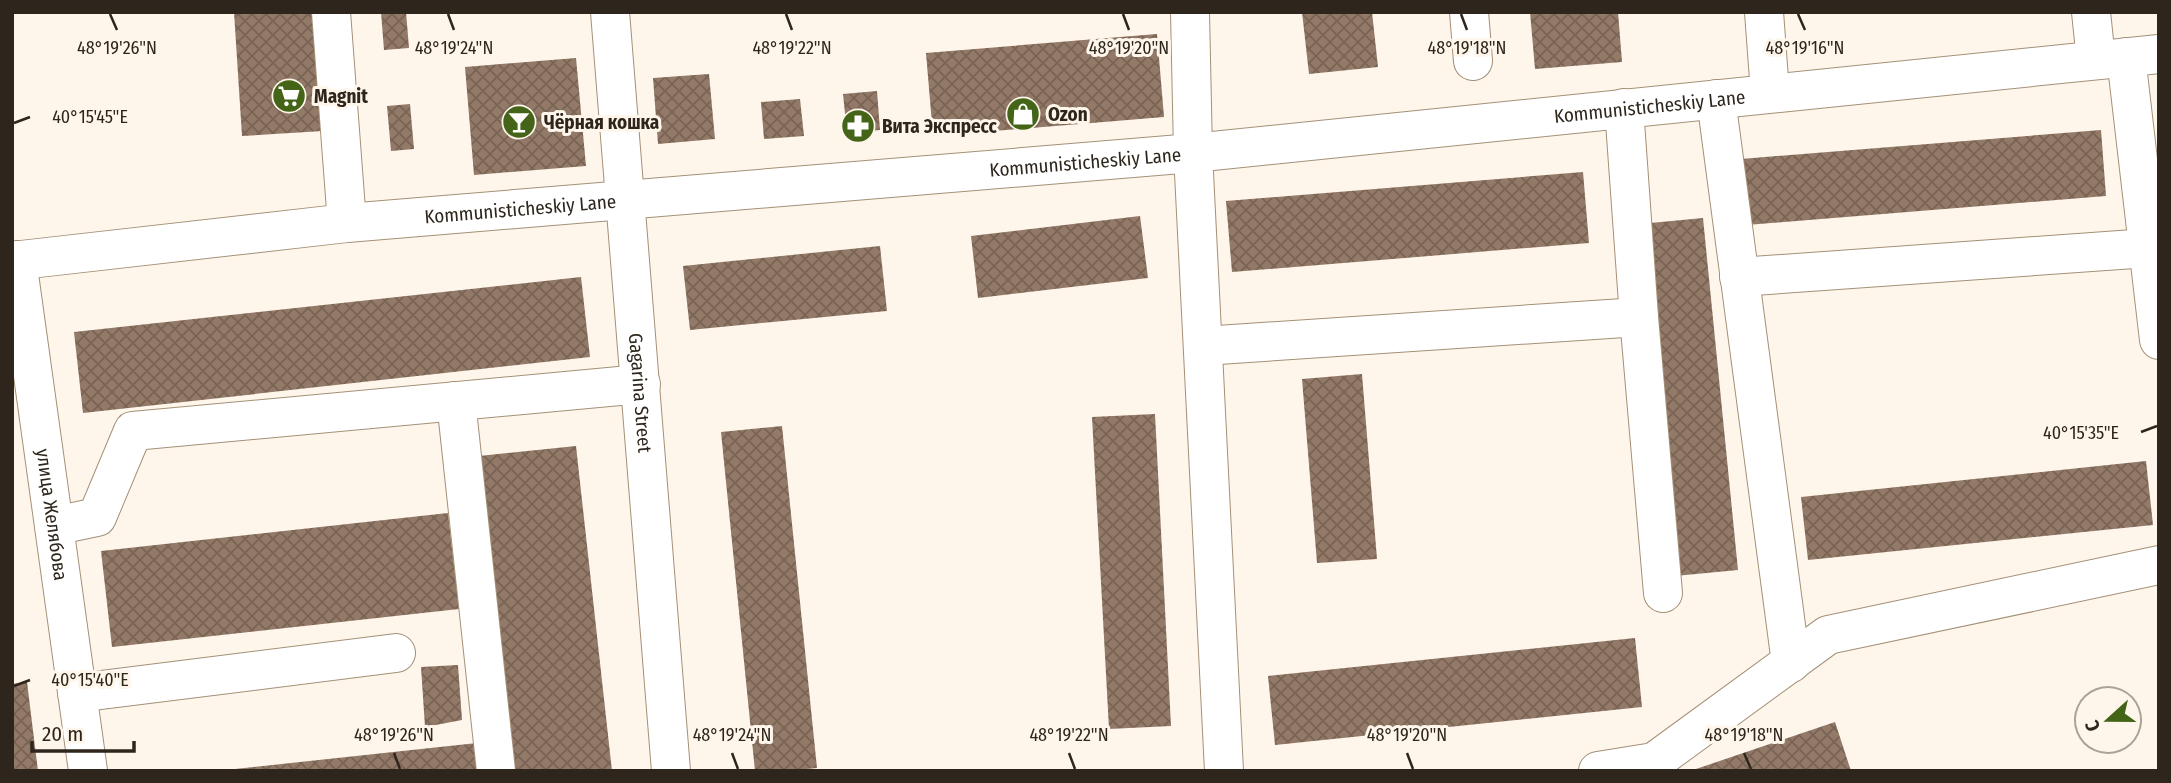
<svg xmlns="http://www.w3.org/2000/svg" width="2171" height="783" viewBox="0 0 2171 783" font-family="'Fira Sans Condensed',sans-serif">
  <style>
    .building { fill: url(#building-cross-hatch) }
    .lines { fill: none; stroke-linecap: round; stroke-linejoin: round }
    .minor-casing { stroke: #a49077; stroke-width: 40 }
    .minor { stroke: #fff; stroke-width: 38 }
    .ticks { fill: none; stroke: #2e261c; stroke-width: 2.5 }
    .labels { text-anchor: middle; stroke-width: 6; stroke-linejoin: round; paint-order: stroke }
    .poi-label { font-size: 19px; font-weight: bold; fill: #2e261c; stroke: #fff6eb; text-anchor: start }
    .street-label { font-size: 19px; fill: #2e261c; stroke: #fff6eb }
    .ticks-label { font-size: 18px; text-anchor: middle; fill: #2e261c; stroke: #fff6eb; stroke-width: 6; stroke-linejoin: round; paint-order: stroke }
  </style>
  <defs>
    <pattern id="building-cross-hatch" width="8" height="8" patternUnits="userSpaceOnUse" patternTransform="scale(1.75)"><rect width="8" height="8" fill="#937967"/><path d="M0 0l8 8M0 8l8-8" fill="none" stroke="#786354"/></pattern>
  </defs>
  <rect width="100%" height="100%" fill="#fff6eb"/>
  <path class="building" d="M234,12h81l8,119 -81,5z
    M381,12h25l3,36 -25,2z
    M1302,12h70l6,55 -69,7z
    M1530,12h88l4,50 -87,7z
    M1157,34l7,83 -231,19 -7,-83z
    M576,58l10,108 -112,9 -9,-108z
    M709,74l6,65 -57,5 -5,-66z
    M877,91l3,39 -33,3 -4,-39z
    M800,99l4,37 -40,3 -3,-37z
    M410,104l4,45 -23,2 -4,-45z
    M2101,130l5,66 -359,29 -6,-66z
    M1583,172l6,71 -357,29 -6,-71z
    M1140,216l8,62 -170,20 -7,-62z
    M1703,218l35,352 -63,6 -35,-352z
    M880,246l7,65 -197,19 -7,-64z
    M581,277l9,80 -507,56 -9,-81z
    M1362,374l15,185 -60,4 -15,-184z
    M1155,414l16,312 -62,3 -17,-312z
    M782,426l35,342 -31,3h-31l-34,-339z
    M576,446l36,325h-99l-34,-315z
    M2146,461l7,64 -345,35 -7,-63z
    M448,513l11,96 -347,38 -11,-96z
    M1635,638l7,69 -367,38 -7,-69z
    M458,665l4,55 -37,7 -4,-60z
    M27,682l11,89h-26v-87z
    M1835,722l16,49h-158v-1z
    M477,743l4,28h-245l-1,-2z"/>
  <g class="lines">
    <g class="minor-casing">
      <g id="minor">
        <path d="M331,12l16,211"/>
        <path id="s1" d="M610,12l61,759"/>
        <path d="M1190,12l3,141 31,618"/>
        <path d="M1469,12l4,49"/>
        <path d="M1764,12l6,81"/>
        <path d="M2091,12l5,48"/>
        <path d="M2126,57l33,283"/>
        <path d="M1716,99l75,564"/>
        <path d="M1624,108l15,209 24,276"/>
        <path id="s2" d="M17,260l71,511"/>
        <path id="s3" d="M12,261l335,-38 846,-70 966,-99"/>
        <path d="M1739,277l409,-29"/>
        <path d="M1203,346l436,-29"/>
        <path d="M456,401l40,370"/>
        <path d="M54,526l43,-9 36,-86 508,-47"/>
        <path d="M77,693l319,-40"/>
        <path d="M1598,771l56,-9 174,-127 331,-70"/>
      </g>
    </g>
    <use href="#minor" class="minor"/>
  </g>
  <path class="ticks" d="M110,14l7,16M448,14l6,16M786,14l6,16M1123,14l6,16M1461,14l6,16M1798,14l7,16M14,123l16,-6M2141,432l16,-6M14,686l16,-6M394,753l6,16M732,753l6,16M1069,753l6,16M1407,753l6,16M1744,753l7,16"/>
  <defs>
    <g id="supermarket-disc" transform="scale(1.75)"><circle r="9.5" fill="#446418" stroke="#fff6eb"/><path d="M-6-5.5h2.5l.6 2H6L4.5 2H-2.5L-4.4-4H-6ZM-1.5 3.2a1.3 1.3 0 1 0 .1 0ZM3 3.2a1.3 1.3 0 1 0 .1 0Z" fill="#fff"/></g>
    <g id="shop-disc" transform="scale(1.75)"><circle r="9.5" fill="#446418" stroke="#fff6eb"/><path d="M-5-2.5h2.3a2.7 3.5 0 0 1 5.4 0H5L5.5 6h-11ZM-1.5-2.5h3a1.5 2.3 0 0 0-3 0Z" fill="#fff"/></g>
    <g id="bar-disc" transform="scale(1.75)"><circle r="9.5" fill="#446418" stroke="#fff6eb"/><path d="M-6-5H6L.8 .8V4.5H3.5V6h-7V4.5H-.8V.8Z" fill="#fff"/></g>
    <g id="pharmacy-disc" transform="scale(1.75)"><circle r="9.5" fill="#446418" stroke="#fff6eb"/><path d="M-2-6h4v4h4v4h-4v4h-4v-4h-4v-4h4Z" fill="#fff"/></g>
  </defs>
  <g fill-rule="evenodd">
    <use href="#supermarket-disc" x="289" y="96"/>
    <use href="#shop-disc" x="1023" y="114"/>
    <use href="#bar-disc" x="519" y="122"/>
    <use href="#pharmacy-disc" x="858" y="126"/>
  </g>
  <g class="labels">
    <g class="poi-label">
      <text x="314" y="103">Magnit</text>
      <text x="1048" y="121">Ozon</text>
      <text x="544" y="129">Чёрная кошка</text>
      <text x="882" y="133">Вита Экспресс</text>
    </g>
    <g class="street-label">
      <text dy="7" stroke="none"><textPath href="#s3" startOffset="1645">Kommunisticheskiy Lane</textPath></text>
      <text dy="7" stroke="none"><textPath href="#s3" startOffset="1078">Kommunisticheskiy Lane</textPath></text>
      <text dy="7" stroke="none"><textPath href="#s3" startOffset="511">Kommunisticheskiy Lane</textPath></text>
      <text dy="7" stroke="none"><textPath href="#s1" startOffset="382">Gagarina Street</textPath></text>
      <text dy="7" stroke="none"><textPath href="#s2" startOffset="257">улица Желябова</textPath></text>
    </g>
  </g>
  <g class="ticks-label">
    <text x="117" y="54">48°19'26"N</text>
    <text x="454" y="54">48°19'24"N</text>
    <text x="792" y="54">48°19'22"N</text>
    <text x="1129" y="54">48°19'20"N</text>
    <text x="1467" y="54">48°19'18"N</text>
    <text x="1805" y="54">48°19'16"N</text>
    <text x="90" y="123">40°15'45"E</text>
    <text x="2081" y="439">40°15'35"E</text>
    <text x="90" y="686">40°15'40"E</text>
    <text x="394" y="741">48°19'26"N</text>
    <text x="732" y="741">48°19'24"N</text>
    <text x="1069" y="741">48°19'22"N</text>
    <text x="1407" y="741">48°19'20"N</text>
    <text x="1744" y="741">48°19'18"N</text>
  </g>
  <rect width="2171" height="783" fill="none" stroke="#2e261c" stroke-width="28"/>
  <g transform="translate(2108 720) rotate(249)"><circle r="33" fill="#fff6eb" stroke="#aba398" stroke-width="2"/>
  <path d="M0-5L12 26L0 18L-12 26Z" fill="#446418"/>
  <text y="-10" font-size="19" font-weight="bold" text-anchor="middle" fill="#2e261c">С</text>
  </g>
  <path d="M32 741v10h102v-10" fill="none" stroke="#2e261c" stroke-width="3.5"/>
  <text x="42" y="741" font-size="21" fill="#2e261c" stroke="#fff6eb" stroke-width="5" paint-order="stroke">20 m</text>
</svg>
